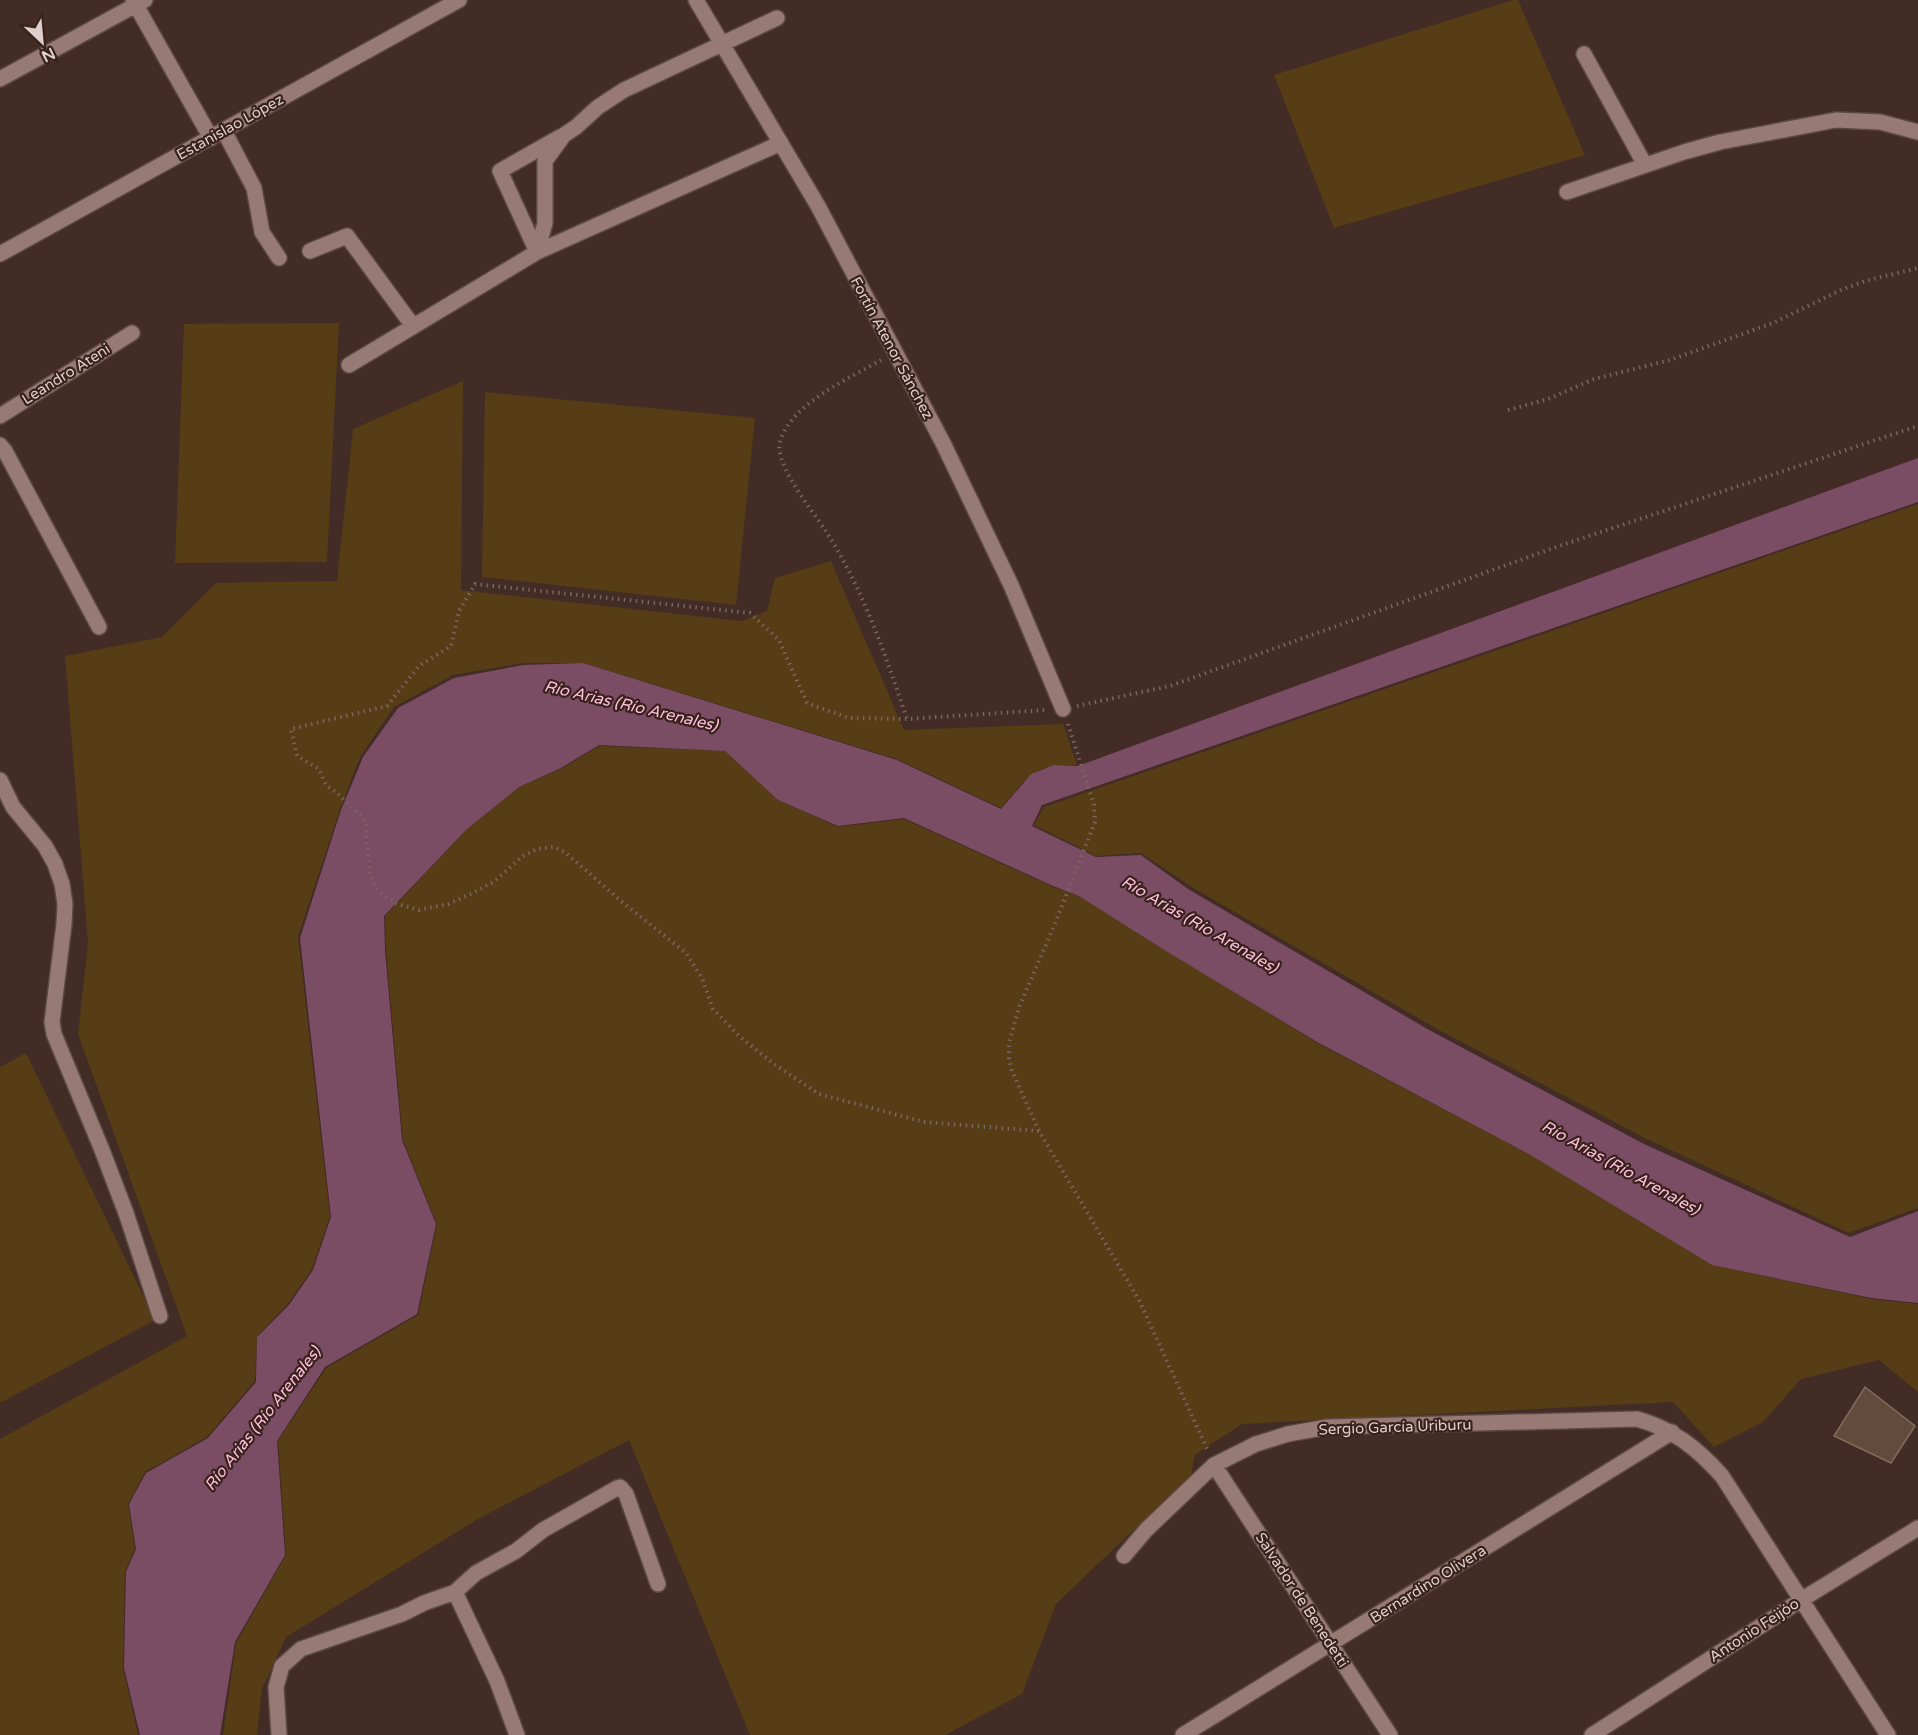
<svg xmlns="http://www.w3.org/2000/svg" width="1918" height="1735" viewBox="0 0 1918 1735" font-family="'Varela Round',sans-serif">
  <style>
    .green { fill: #563d16 }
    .water { fill: #7b4d65 }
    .building { fill: #624b3d; stroke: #846c5d; stroke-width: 1.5 }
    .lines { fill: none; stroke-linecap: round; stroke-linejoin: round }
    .minor-casing { stroke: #5c4843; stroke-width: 18 }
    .path { stroke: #7a6561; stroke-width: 4; stroke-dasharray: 1.5 4.5; stroke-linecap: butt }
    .minor { stroke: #977a74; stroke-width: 15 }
    .labels { text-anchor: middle; stroke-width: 4.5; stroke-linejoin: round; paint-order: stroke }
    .street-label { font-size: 15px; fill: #dfcfcc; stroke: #39211c }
    .water-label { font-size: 16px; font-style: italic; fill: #fdbfde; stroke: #39211c }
  </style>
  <rect width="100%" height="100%" fill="#432b26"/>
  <path class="green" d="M1513,0h5l67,155 -251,73 -60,-153z
    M339,323l-12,239 -152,1 9,-239z
    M463,381l-2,209 281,31 25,-10 8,-33 56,-17 73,169 159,-6 14,41c-46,-1 -48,11 -76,43l-104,-49 -314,-96h-60l-70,12 -59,32 -34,50 -20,52 -42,128 32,279 -18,53 -24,35 -31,32 -2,45 -48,56 -62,35 -17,32 7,44 -10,24 -2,96 15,67h-138v-296l187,-103 -109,-302 10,-91 -23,-287 97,-19 54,-54 121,-2 16,-152z
    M485,392l270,26 -19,187 -254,-28z
    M1918,504v704l-69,25 -204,-95 -208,-109 -242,-140 -54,-36 -45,3 -62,-31 10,-18z
    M599,746l126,5 53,49 60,27 66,-8 149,68 26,9 238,147 210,110 185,112 159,34 47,5v88l-39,-32 -78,19 -38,43 -49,25 -41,-45 -431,22 -47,31 -4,20 -135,129 -34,90 -77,41h-195l-121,-295 -151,79 -192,118 -24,52 -5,46h-34l13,-92 50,-88 -8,-114 48,-73 92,-53 19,-91 -34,-84 -17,-188 -1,-36 81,-86 53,-43 42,-18z
    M26,1053l129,267 -155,83v-336z"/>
  <path class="water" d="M1918,458v44l-876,303 -10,21 64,31 45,-2 47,34 241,141 215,114 206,93 68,-26v92l-47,-5 -159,-33 -185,-112 -210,-111 -151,-91 -87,-55 -26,-10 -149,-68 -66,8 -60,-26 -53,-49 -126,-6 -38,23 -42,19 -53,43 -82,86 1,35 17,189 34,84 -19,90 -92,53 -48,74 8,114 -50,87 -15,93h-80l-16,-67 2,-96 10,-23 -7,-45 17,-31 62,-35 48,-56 1,-45 32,-32 24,-35 18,-53 -31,-279 41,-128 22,-53 35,-49 56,-30 69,-13 60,-2 314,97 104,49 30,-35 23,-9 24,1z"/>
  <path class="building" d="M1865,1387l50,39 -24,37 -57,-27z"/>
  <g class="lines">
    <g class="minor-casing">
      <path id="minor" d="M133,0l78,138
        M696,0l122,206 125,237 68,142 52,124
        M1584,54l61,111
        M0,79l145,-79
        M224,131l30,57 8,44 17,26
        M560,137l-60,34 37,81 244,-109
        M1567,192l117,-40 36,-10 116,-22 44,2 38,10
        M310,251l37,-15 66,90
        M0,254l459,-254
        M349,365l188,-113 8,-29v-62l19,-26 12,-8 22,-20 26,-17 153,-72
        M0,416l132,-83
        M0,445l5,6 94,176
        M0,780l13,27 32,39 10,18 7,20 3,20 -1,20 -12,98 2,12 48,116 24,63 34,103
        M1214,1465l176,270
        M1124,1556l22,-26 68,-65 42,-21 32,-10 39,-7 310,-8c36,10 60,29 85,57l166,259
        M455,1592l42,89 20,54
        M279,1735l-3,-48 6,-21 19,-17 101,-35 22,-11 31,-11 21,-19 40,-22 27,-21 74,-42 3,-1 6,7 32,90
        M1183,1735l489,-303
        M1592,1735l209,-135 117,-72"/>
    </g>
    <path class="path" d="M881,360c-31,18 -91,44 -101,82 -6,23 33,69 45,88 38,58 60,124 82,189
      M1508,410l40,-11 46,-20 76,-19 103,-37 68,-33 24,-9 53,-13
      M1077,706l93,-20 392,-141 356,-119
      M1068,724l26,81 1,17 -41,104 -35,81 -10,36v16l3,12 27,60 100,169 69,151
      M1039,1131l-115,-9 -105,-28 -45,-30 -35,-28 -26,-27 -11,-31 -16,-25 -65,-52 -55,-48 -12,-6 -17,2 -14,7 -28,25 -20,11 -27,12 -29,6 -24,-7 -18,-14 -8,-15 -3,-53 -29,-28 -11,-8 -7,-16 -22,-13 -6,-27 96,-23 32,-40 32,-20 8,-35 16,-27 275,29 29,27 28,63 42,15 58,1 139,-9"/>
    <use href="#minor" class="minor"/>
  </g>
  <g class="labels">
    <g class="street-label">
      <text transform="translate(230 127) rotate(-29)" y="5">Estanislao López</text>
      <text transform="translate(892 348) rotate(62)" y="5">Fortín Atenor Sánchez</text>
      <text transform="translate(66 374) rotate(-32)" y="5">Leandro Ateni</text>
      <text transform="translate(1395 1427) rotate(-2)" y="5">Sergio García Uriburu</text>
      <text transform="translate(1428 1584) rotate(-32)" y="5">Bernardino Olivera</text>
      <text transform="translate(1302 1600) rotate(57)" y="5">Salvador de Benedetti</text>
      <text transform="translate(1754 1630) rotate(-33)" y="5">Antonio Feijóo</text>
    </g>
    <g class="water-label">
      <text transform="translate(631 705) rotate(13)" y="6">Río Arias (Río Arenales)</text>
      <text transform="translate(1200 924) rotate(30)" y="6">Río Arias (Río Arenales)</text>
      <text transform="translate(1621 1167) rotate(29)" y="6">Río Arias (Río Arenales)</text>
      <text transform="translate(262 1418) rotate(-52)" y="6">Río Arias (Río Arenales)</text>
    </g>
  </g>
  <g transform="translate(42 42) rotate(154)" stroke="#39211c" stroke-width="4.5" paint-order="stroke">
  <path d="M0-4.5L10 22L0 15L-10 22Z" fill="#dfcfcc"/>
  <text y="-9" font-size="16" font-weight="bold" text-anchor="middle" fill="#dfcfcc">N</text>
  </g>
</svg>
